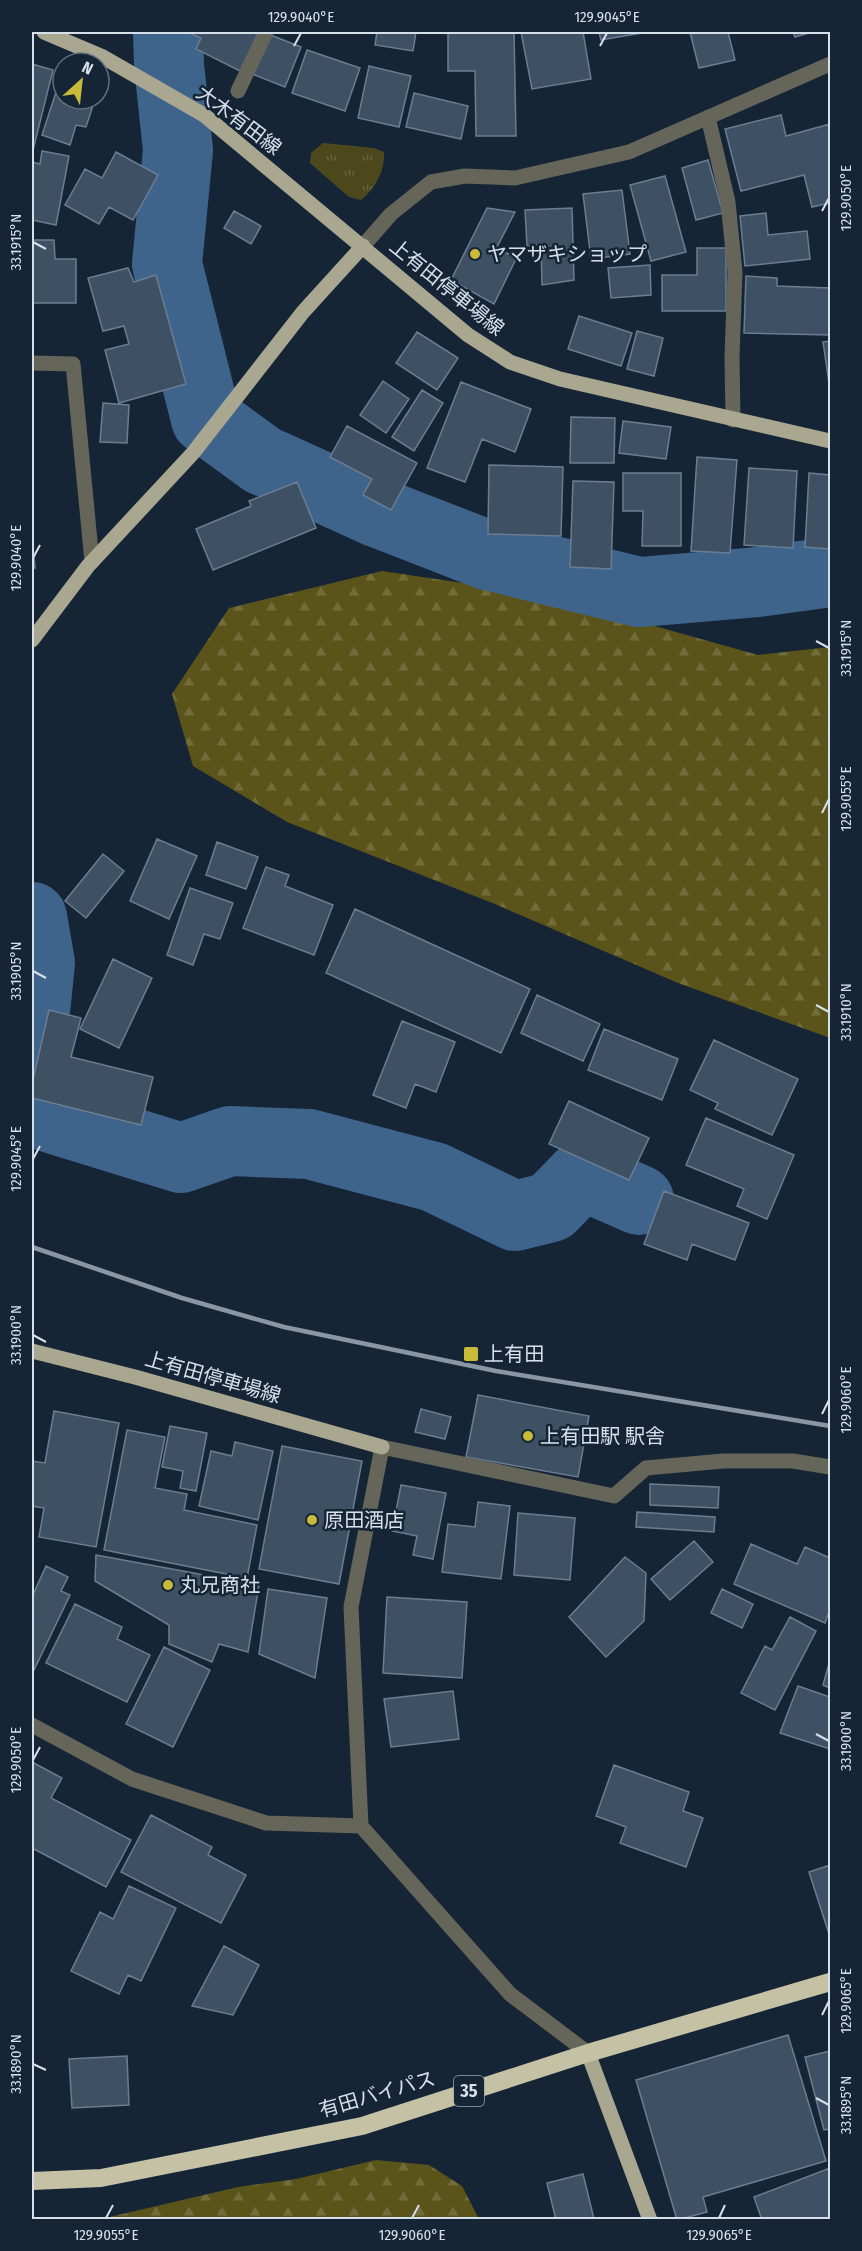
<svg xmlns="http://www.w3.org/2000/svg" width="862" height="2251" viewBox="0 0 862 2251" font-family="'Fira Sans Condensed','Noto Sans JP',sans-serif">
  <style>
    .grass { fill: url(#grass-tufts) }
    .forest { fill: url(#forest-firs) }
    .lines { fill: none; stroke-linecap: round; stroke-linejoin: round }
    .river { stroke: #3f648c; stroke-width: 70 }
    .building { fill: #3e5063; stroke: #6b7d92; stroke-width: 1.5 }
    .minor { stroke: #66655a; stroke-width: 15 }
    .major { stroke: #a9a790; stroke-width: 15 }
    .highway { stroke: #c4c1a5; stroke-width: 18 }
    .rail { stroke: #8996a3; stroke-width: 4.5 }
    .ticks { fill: none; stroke: #d5e0eb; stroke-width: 2 }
    .poi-dot { fill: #c9ba3a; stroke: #152536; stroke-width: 2 }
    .labels { text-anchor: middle; stroke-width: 5; stroke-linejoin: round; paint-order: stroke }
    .shield { fill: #152536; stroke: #9ba8b5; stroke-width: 1.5 }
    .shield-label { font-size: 18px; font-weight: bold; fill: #d5e0eb }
    .street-label { font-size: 20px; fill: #d5e0eb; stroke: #152536 }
    .poi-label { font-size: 20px; fill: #d5e0eb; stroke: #152536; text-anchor: start }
    .neatline { fill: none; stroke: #d5e0eb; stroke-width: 2 }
    .ticks-label { font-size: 15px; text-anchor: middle; fill: #d5e0eb }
  </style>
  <defs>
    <pattern id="grass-tufts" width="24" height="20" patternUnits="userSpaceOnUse" patternTransform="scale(1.5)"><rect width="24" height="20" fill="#4d481c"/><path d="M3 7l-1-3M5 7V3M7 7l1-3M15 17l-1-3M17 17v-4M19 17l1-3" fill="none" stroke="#66623d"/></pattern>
    <pattern id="forest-firs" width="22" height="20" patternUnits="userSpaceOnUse" patternTransform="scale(1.5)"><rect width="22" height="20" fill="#5b541a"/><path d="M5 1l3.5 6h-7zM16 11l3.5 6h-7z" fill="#726c3b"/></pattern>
  </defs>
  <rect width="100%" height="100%" fill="#152536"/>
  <path class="grass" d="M323,143l51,5 10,4c1,18 -9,37 -23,48l-12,-3 -39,-34 1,-10z"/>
  <path class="forest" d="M382,571l162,24 214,60 72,-8v391l-152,-55 -188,-81 -203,-80 -94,-56 -21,-72 57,-86z
    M376,2160l53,5 33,21 17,33h-378l137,-32 58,-8z"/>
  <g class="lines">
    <path class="river" d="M168,32l1,33 9,85 -11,114 39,155 56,41 117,53 108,42 152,37 118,-10 73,-10
      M32,917l8,46 -8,77
      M32,1112l149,46 49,-17 79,3 125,33 81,39 36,-9 31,-32 57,25"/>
  </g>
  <path class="building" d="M188,32h71l-19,39 -44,-22 5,-11z
    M377,32h39l-3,19 -38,-6z
    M448,32h66l2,104h-40l-1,-65h-27z
    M521,32h62l8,47 -59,10z
    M599,32h49l-47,8z
    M690,32h38l7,28 -36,8z
    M793,32h19l-17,5z
    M268,34l33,13 -16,40 -33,-13z
    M307,50l53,18 -15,43 -53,-18z
    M32,64l21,6 -21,84z
    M369,66l42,10 -12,51 -41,-9z
    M59,83l4,1v15h32l-9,28 -10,-2 -6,20 -28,-10z
    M414,93l54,13 -7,33 -55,-12z
    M781,115l5,21 44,-12v79l-18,4 -8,-32 -63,16 -16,-62z
    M42,151l27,5 -13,69 -24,-5v-58l8,2z
    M116,152l42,23 -25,45 -24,-13 -10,17 -34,-19 20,-36 17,9z
    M708,160l15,53 -27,7 -14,-52z
    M665,176l21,76 -35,9 -21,-76z
    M622,190l8,64 -39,5 -8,-65z
    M487,208l28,4 -19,37 21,8 -23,47 -43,-24z
    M572,208l2,72 -32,5 -1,-41 -14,2 -2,-36z
    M234,211l27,15 -10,18 -27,-16z
    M766,213l2,22 39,-4 3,28 -65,7 -5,-50z
    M32,240h22l1,19h21v44h-44z
    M697,248h29v63h-64v-36h35z
    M650,265l1,30 -40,3 -3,-30z
    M128,268l6,14 22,-7 30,109 -67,19 -14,-53 24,-6 -5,-18 -21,5 -15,-53z
    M746,276l31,2v8l53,2v47l-86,-2z
    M579,316l53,17 -11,33 -53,-17z
    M637,331l26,7 -9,38 -27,-7z
    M417,332l41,26 -21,32 -41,-27z
    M830,341v42h-1l-6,-41z
    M383,381l26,18 -23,34 -26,-18z
    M461,382l70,27 -16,43 -33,-13 -17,43 -38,-14z
    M422,390l21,13 -29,48 -22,-14z
    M103,403l26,2 -2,38 -27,-1z
    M571,417l44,1 -1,45h-44z
    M623,421l48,6 -5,32 -47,-6z
    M347,426l70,37 -26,47 -28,-15 9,-16 -42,-22z
    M697,457l40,3 -7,93 -39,-2z
    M489,465l74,2 -2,69 -73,-2z
    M749,468l48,3 -4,77 -49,-3z
    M623,473h58v73h-39l1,-35h-20z
    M809,473l21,2v74l-25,-2z
    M573,481l41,1 -3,87 -41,-2z
    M297,482l19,46 -103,42 -17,-41 55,-23 -2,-5z
    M32,536l3,32h-3z
    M157,839l40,17 -28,63 -39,-18z
    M217,842l41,15 -12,32 -40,-14z
    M103,854l21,17 -38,47 -21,-17z
    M266,867l23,8 -4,11 48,19 -19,50 -71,-27z
    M190,888l43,15 -13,36 -16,-5 -11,31 -26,-10z
    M355,909l175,80 -29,64 -175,-80z
    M113,959l39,19 -33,70 -39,-19z
    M537,995l63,29 -17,37 -62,-28z
    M49,1010l32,8 -10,39 82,20 -12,48 -109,-27v-14z
    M402,1021l53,21 -19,50 -21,-8 -9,24 -33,-13z
    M604,1029l74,30 -16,41 -74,-30z
    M714,1040l84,39 -26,56 -57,-26 3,-6 -28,-13z
    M569,1101l80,37 -20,42 -80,-36z
    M706,1118l88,37 -27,64 -30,-13 7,-17 -58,-24z
    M664,1191l85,32 -14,37 -43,-16 -5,16 -43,-16z
    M478,1395l111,21 -11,61 -112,-20z
    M421,1409l30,8 -6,22 -30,-7z
    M54,1411l65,12 -23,124 -57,-10 5,-29 -12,-2v-45l13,2z
    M170,1426l37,7 -11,58 -16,-3 3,-17 -21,-4z
    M127,1430l38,7 -10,51 32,6 -3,16 73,15 -10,53 -143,-28z
    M235,1442l38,9 -15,69 -59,-14 12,-55 21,5z
    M282,1446l80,15 -23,123 -80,-15z
    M650,1484l69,3 -1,21 -68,-3z
    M401,1485l45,8 -13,66 -20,-4 4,-19 -25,-5z
    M478,1502l32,4 -9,73 -59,-7 6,-48 27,3z
    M637,1512l78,5 -1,15 -78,-5z
    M518,1513l57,5 -5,62 -56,-5z
    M694,1541l19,21 -43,38 -19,-21z
    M751,1544l46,20 8,-17 25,11v51l-5,14 -91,-39z
    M96,1555l163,30 -11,67 -29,-8 -7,18 -43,-18v-19l-74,-44z
    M625,1557l21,16 -2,48 -38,36 -37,-40z
    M46,1566l22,11 -7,14 9,4 -36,75 -2,-1v-72z
    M268,1589l59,9 -12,80 -56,-24z
    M722,1589l31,15 -11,24 -31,-15z
    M387,1597l80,5 -5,76 -79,-5z
    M75,1604l47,23 -5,12 33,16 -23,47 -81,-39z
    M790,1617l26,14 -41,79 -34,-17 24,-47 7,4z
    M164,1647l46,23 -37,77 -47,-23z
    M830,1660v28l-7,-3z
    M798,1686l32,11v52l-50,-16z
    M453,1691l6,48 -68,8 -7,-48z
    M32,1762l30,16 -11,20 80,42 -25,47 -74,-39z
    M614,1765l75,27 -6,19 20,7 -17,49 -66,-24 6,-16 -30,-11z
    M151,1815l61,32 -4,8 38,20 -25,48 -100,-51z
    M830,1865v72l-21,-65z
    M129,1886l47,22 -35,73 -13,-6 -9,19 -48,-23 29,-59 13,7z
    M224,1946l35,19 -26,50 -41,-9z
    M788,2035l38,126 -123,36 4,15 -30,8 -41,-140z
    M830,2051v78l-6,1 -19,-73z
    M127,2056l2,49 -57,3 -3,-49z
    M830,2168v52h-68l-8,-23z
    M583,2174l11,45 -38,1 -9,-37z"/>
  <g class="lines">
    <path class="minor" d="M238,91l28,-59
      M708,117l20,85 7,70 -3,85 1,63
      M363,246l28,-32 40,-32 34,-6 50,2 114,-26 201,-88
      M32,363l41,1 19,198
      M32,1725l100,54 134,44 95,3 149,168 78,59
      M361,1826l-10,-219 31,-160 232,49 32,-28 77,-7h70l37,6"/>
    <path class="major" d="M44,32l59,25 101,58 264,220 42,27 50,17 270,62
      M32,640l56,-74 105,-113 110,-141 60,-66
      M32,1351l103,26 247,70
      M588,2053l62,167"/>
    <path class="highway" d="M32,2181l69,-3 261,-52 226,-73 242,-71"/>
    <path class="rail" d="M32,1247l150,51 102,29 212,44 334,55"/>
  </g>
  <path class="ticks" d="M294,46l7,-13M600,46l7,-13M822,211l7,-13M33,242l13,7M33,558l7,-13M816,641l13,7M822,813l7,-14M33,971l13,7M816,1005l13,7M33,1159l7,-13M33,1335l13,7M822,1414l7,-14M816,1734l13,7M33,1760l7,-13M822,2015l7,-14M33,2064l13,6M816,2098l13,7M106,2218l7,-13M412,2218l7,-13M719,2218l6,-13"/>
  <g class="poi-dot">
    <circle cx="475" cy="254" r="6"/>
    <rect x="463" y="1346" width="16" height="16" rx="3"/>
    <circle cx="528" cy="1436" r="6"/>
    <circle cx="312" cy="1520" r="6"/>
    <circle cx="168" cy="1585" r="6"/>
  </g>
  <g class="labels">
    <rect class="shield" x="454" y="2076" width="30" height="30" rx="4.5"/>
    <g class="shield-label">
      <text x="469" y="2097">35</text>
    </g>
    <g class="street-label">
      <text transform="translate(239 120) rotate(37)" y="7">大木有田線</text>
      <text transform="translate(447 287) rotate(39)" y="7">上有田停車場線</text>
      <text transform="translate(213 1377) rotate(16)" y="7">上有田停車場線</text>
      <text transform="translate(377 2094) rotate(-16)" y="7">有田バイパス</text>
    </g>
    <g class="poi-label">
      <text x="487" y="261">ヤマザキショップ</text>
      <text x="484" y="1361">上有田</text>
      <text x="540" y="1443">上有田駅 駅舎</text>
      <text x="324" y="1527">原田酒店</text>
      <text x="180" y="1592">丸兄商社</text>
    </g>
  </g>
  <rect width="862" height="2251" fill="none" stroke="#152536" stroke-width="66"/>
  <g transform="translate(81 81) rotate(27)"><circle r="28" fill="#152536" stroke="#62707e" stroke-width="1.5"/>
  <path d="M0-4.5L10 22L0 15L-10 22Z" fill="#c9ba3a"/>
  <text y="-9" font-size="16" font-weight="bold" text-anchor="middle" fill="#d5e0eb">N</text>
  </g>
  <rect x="33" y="33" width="796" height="2185" class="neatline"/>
  <g class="ticks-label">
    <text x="301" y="22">129.9040°E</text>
    <text x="607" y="22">129.9045°E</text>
    <text transform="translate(846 198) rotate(-90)" y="5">129.9050°E</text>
    <text transform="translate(16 242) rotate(-90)" y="5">33.1915°N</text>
    <text transform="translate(16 558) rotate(-90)" y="5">129.9040°E</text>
    <text transform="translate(846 648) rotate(-90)" y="5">33.1915°N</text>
    <text transform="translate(846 799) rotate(-90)" y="5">129.9055°E</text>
    <text transform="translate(16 971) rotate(-90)" y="5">33.1905°N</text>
    <text transform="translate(846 1012) rotate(-90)" y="5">33.1910°N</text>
    <text transform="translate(16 1159) rotate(-90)" y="5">129.9045°E</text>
    <text transform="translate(16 1335) rotate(-90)" y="5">33.1900°N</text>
    <text transform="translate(846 1400) rotate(-90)" y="5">129.9060°E</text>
    <text transform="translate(846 1741) rotate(-90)" y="5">33.1900°N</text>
    <text transform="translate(16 1760) rotate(-90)" y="5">129.9050°E</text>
    <text transform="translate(846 2001) rotate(-90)" y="5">129.9065°E</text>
    <text transform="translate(16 2064) rotate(-90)" y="5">33.1890°N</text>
    <text transform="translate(846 2105) rotate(-90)" y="5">33.1895°N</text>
    <text x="106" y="2240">129.9055°E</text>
    <text x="412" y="2240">129.9060°E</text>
    <text x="719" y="2240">129.9065°E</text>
  </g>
</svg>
